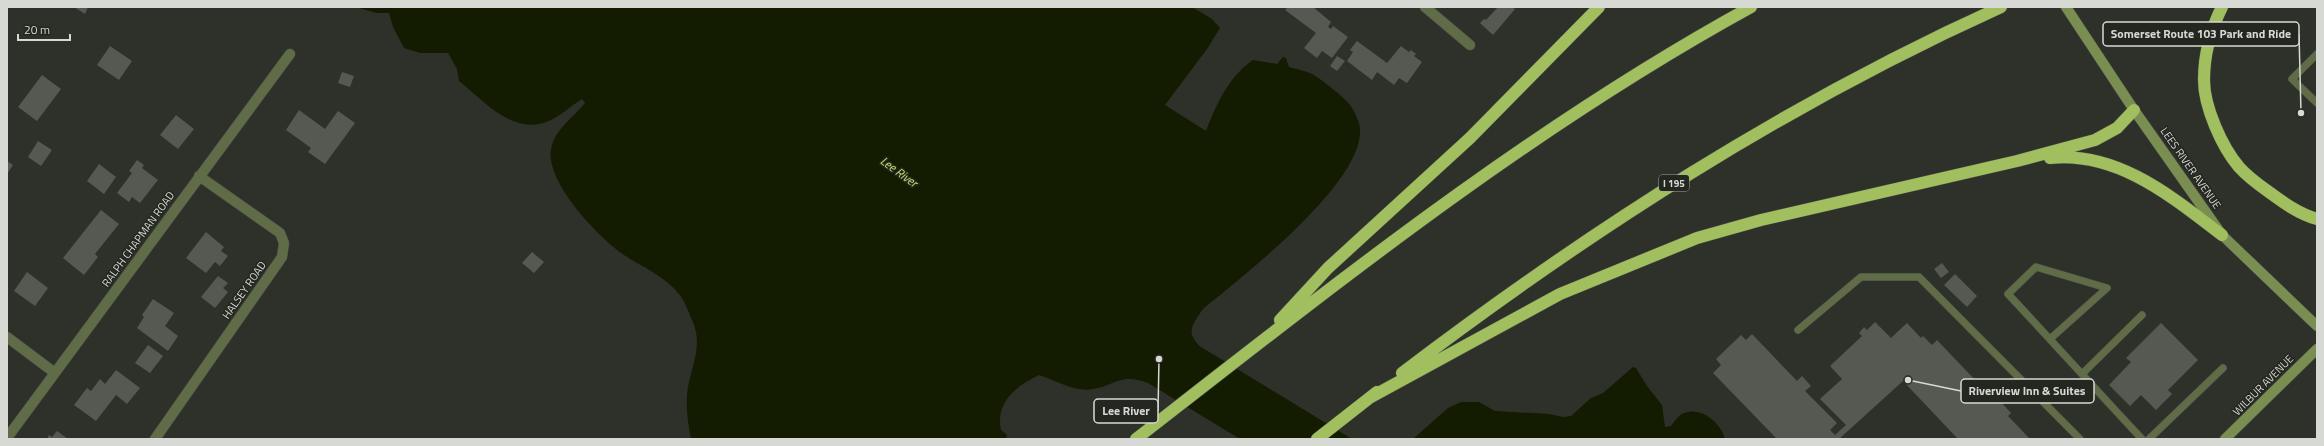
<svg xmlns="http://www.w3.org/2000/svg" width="2324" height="446" viewBox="0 0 2324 446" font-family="'Titillium Web',sans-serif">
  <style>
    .water { fill: #131b00 }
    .building { fill: #565951 }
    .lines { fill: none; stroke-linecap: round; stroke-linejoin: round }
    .lane-casing { stroke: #494c45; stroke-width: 8 }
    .street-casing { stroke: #494c45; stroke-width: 11 }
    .secondary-casing { stroke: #494c45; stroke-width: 11 }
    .highway-casing { stroke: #494c45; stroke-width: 13 }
    .lane { stroke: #606c47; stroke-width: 7 }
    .street { stroke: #606c47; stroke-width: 10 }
    .secondary { stroke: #7a8e52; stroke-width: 10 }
    .highway { stroke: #a1bf5f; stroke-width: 12 }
    .labels { text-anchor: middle; stroke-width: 3; stroke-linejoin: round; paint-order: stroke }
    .shield { fill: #242720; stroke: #a1a49e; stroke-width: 1 }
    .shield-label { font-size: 10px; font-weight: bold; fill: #d7d9d4 }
    .street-label { font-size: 11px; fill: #d7d9d4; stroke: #242720 }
    .water-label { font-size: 12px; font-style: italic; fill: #bfe569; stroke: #242720 }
    .leader { fill: none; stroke: #d7d9d4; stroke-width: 1.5 }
    .callout-dot { fill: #d7d9d4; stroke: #242720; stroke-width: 1.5 }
    .callout { fill: #242720; stroke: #d7d9d4; stroke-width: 1.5 }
    .callout-label { font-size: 12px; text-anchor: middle; font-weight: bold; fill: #d7d9d4 }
  </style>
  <rect width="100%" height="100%" fill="#2e312a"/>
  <path class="water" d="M355,7h837l20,12 8,9 -13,21 -42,56 41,26c10,-26 23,-55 47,-71l24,4 6,-7 3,1 3,9c7,2 17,4 23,7 9,5 32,23 38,31 5,7 11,19 10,28 -2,54 -117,143 -157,176 -11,16 -18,24 -2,38l151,92h-112l-92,-56c-28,-10 -31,2 -55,6 -17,4 -38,-9 -54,-14 -23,11 -44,28 -38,55l6,5 -1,4h-315c-3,-15 -5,-30 -4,-45 3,-27 18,-49 4,-76 -3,-8 -7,-18 -12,-24 -14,-18 -37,-27 -55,-39 -25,-17 -79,-73 -73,-106 4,-20 22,-31 34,-46l-3,-4c-13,8 -24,20 -39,24 -33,10 -61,-24 -84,-42l-2,-12 -9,-16h-28l-16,-5 -11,-21 -4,-14h-12z
    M1633,367l3,1 11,18 15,19 3,22 6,-1c4,-5 7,-11 13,-13 18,-7 37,10 41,26h-312l35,-31 13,-6h18l16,9 54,3 14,3 8,-1 20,-18 12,-5z"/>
  <path class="building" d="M74,7h14l-3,7z
    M1288,7h25l18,15 -3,5 3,2 2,-3 15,11 -16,21 -10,-7 -5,7 -13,-10 12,-15 -31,-23z
    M1498,7h14l3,2 -22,26 -13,-12 4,-4 2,1z
    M1357,41l30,22 14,-17 8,6 2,-2 5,4 -2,2 8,6 -15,21 -8,-5 -5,7 -17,-13 -5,8 -25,-19 6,-9 -3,-2z
    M110,46l22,15 -13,19 -22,-15z
    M1337,56l8,5 -8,10 -7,-5z
    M342,72l12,4 -4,11 -12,-4z
    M42,75l19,14 -24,32 -19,-14z
    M299,110l26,19 13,-18 17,12 -30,41 -17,-12 3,-4 -25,-18z
    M176,115l18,14 -16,20 -18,-14z
    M38,141l14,9 -11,16 -13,-9z
    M137,160l7,5 -2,3 16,12 -18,23 -8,-6 -3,5 -12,-9 15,-20 -3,-2z
    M7,161l6,4 -6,9z
    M99,164l17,13 -12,17 -17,-13z
    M101,210l18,14 -24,30 3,3 -14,18 -21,-17z
    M206,232l18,15 -3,4 7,5 -8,10 -5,-4 -9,11 -20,-15z
    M532,252l12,10 -10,11 -12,-10z
    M1942,263l7,9 -8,6 -7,-9z
    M27,272l21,16 -13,18 -21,-15z
    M1955,274l22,22 -10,11 -23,-22z
    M218,276l10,7 -5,5 5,4 -13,16 -14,-11z
    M153,299l21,14 -9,13 13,10 -10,15 -31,-23 7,-11 -2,-2z
    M1875,322l16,16 16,-15 14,15 2,-2 9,9 5,-5 60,63 3,-2 11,12 -3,3 22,23h-72l-55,-58 -64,58h-62l-64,-66 8,-8 -5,-6 25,-24 5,5 6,-6 45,47 5,-5 9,10 -6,5 32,32 -7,7 5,5 11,-10 -26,-26 22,-20 -12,-13 32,-30 -3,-3 5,-6 3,3z
    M2161,323l37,37 -30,30 4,4 -16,16 -15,-15 -11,11 -21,-21 22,-23 -5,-4z
    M148,345l15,11 -13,17 -15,-10z
    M116,370l24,18 -13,16 -11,-9 -20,26 -22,-16 13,-17 4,3 9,-12 5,5z
    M57,431l11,8h-21l2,-4 3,2z"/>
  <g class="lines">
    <g class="lane-casing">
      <path id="lane" d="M2317,54l-25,25 25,24
        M1798,330l63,-53h58l161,162
        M2050,339l57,-51 -71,-21 -28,27c45,48 89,97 134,145
        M2082,374l60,-59
        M2149,439l74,-71"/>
    </g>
    <g class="street-casing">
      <path id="street" d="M1425,7l45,38
        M7,337l48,36
        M7,438l283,-384
        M155,439l127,-182 2,-14 -4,-10 -81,-57"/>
    </g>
    <g class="secondary-casing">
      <path id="secondary" d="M2066,7l68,103 88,125 95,91
        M2225,439l92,-90"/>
    </g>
    <g class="highway-casing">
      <path id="highway" d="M2222,7c-11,22 -18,49 -18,73 0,27 18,67 35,87 8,9 20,18 30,25 15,11 30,22 48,27
        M2050,158c68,-7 122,39 172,77
        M1280,320l48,-52 142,-130 129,-131
        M1402,373c187,-142 384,-269 599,-366
        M1371,397l189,-103 137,-56 64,-18 256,-59 78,-21 22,-12 17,-18
        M1136,439c198,-154 394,-311 615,-432
        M1317,439l60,-47"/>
    </g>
    <use href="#lane" class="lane"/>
    <use href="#street" class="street"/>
    <use href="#secondary" class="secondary"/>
    <use href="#highway" class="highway"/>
  </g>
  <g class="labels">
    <rect class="shield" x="1659" y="175" width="30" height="16" rx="3"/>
    <g class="shield-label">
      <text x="1674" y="187">I 195</text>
    </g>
    <g class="street-label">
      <text transform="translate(2191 168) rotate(55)" y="4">LEES RIVER AVENUE</text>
      <text transform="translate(138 239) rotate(-54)" y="4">RALPH CHAPMAN ROAD</text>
      <text transform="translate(244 290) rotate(-55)" y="4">HALSEY ROAD</text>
      <text transform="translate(2263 385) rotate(-45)" y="4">WILBUR AVENUE</text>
    </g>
    <g class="water-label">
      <text transform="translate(899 172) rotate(36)" y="4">Lee River</text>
    </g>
  </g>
  <path class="leader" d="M2301 113L2299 34M1908 380L1961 391M1159 359L1158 411"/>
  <g class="callout-dot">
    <circle cx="2301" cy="113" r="4"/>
    <circle cx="1908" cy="380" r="4"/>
    <circle cx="1159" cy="359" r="4"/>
  </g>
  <g class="callout">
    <rect x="2103" y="22" width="196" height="24" rx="4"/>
    <rect x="1961" y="379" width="133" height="24" rx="4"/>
    <rect x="1094" y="399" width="64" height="24" rx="4"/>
  </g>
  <g class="callout-label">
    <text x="2201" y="38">Somerset Route 103 Park and Ride</text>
    <text x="2027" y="395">Riverview Inn &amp; Suites</text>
    <text x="1126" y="415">Lee River</text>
  </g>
  <rect width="2324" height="446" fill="none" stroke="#d7d9d4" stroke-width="16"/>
  <path d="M18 34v6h52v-6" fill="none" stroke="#d7d9d4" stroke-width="2"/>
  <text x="24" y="34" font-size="12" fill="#d7d9d4" stroke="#242720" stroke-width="3" paint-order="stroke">20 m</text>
</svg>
